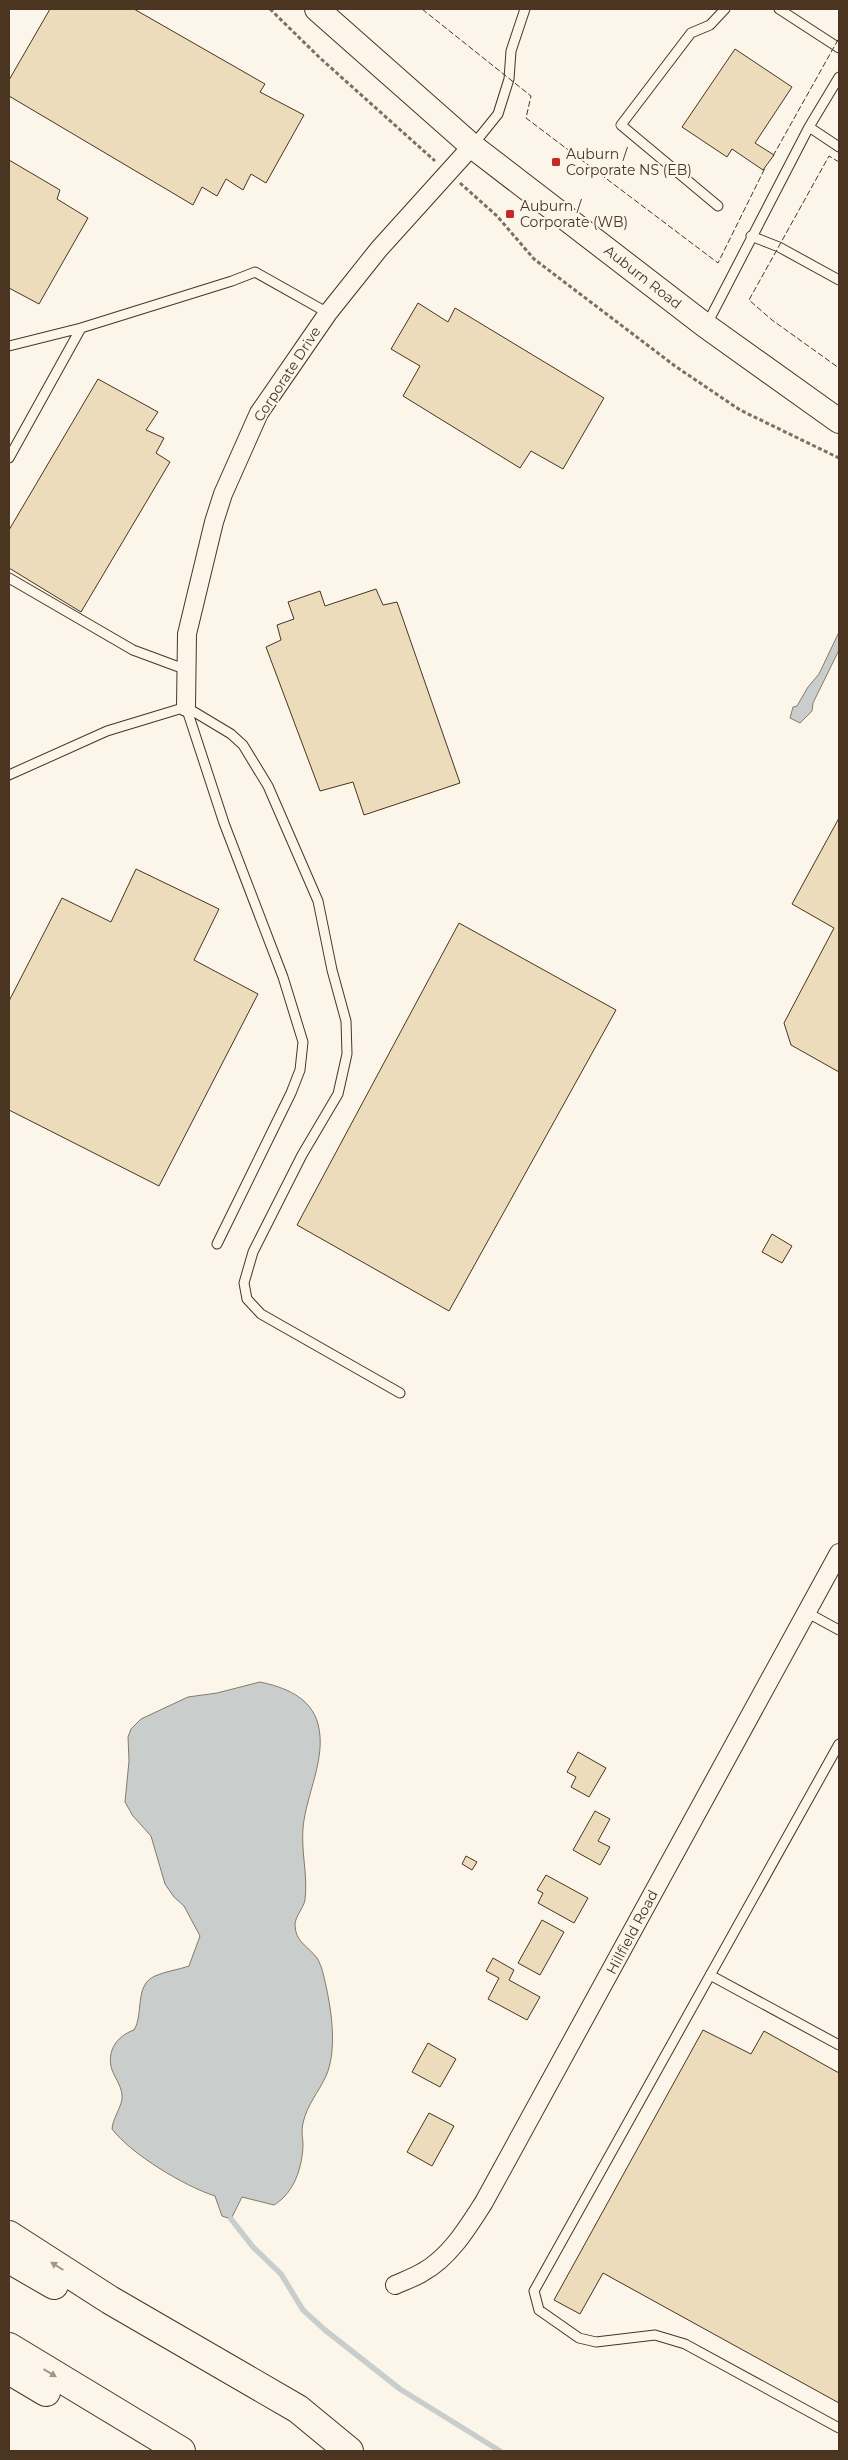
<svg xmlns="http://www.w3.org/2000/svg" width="848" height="2460" viewBox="0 0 848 2460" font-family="Montserrat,sans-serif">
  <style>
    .water { fill: #c9cecd; stroke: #887966 }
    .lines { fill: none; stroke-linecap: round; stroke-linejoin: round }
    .stream { stroke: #c9cecd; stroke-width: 5.5 }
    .building { fill: #ecdcbc; stroke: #4a3520 }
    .lane-casing { stroke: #4a3520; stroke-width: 11 }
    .street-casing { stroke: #4a3520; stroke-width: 20 }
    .secondary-casing { stroke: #4a3520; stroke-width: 26 }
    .highway-casing { stroke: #4a3520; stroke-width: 30 }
    .path { stroke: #7f6f5c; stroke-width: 3; stroke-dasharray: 4 2.5; stroke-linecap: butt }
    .lane { stroke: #fbf6e9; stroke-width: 9 }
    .street { stroke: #fbf6e9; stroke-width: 18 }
    .secondary { stroke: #fbf6e9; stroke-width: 24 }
    .highway { stroke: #fbf6e9; stroke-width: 28 }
    .fence { stroke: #4a3520; stroke-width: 1; stroke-dasharray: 6 2.5; stroke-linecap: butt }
    .oneway { fill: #a29684 }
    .poi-dot { fill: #c62828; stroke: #fbf6e9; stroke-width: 2 }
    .labels { text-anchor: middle; stroke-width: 4; stroke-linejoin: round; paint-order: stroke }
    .poi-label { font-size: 14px; fill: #4a3520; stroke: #fbf6e9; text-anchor: start }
    .street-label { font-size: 14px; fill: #4a3520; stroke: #fbf6e9 }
  </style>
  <rect width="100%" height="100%" fill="#fbf6e9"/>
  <path class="water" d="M839,632v18l-26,53 -1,8 -12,12 -10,-5 3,-11 4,-1 11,-19 11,-13z
    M260,1682c24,5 51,15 58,42 9,34 -12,70 -15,104 -2,24 5,48 2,72 -2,9 -9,15 -10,24 0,18 12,21 22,34 5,8 7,19 9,28 6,27 11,65 0,90 -8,17 -19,29 -23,47 -2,8 0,15 0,23 -1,22 -9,47 -29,59l-32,-8 -11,22 -9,-3 -7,-20c-31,-10 -84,-42 -103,-67 1,-11 8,-19 10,-30 1,-11 -6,-19 -10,-29 -6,-19 5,-34 22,-40 10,-16 0,-45 21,-54 11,-5 23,-6 34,-10l11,-30 -16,-30 -10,-9 -9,-13 -14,-48 -18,-20 -8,-14 4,-41 -1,-24 3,-8 10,-10 47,-22 29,-4z"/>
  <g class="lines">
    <path class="stream" d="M231,2219l22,28 28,27 22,36 22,20 75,59 100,62"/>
  </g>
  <path class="building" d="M50,9h84l131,75 -5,8 44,23 -38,68 -15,-9 -8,16 -17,-11 -9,17 -15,-9 -9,18 -184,-109v-16z
    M735,49l57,38 -37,56 19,12 -11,15 -31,-21 -5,8 -45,-30z
    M9,160l51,30 -3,9 31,19 -49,86 -30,-16z
    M418,303l30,19 7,-14 149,90 -41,71 -32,-18 -11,17 -117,-72 17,-30 -29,-17z
    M98,379l60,33 -12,18 18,8 -8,15 14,9 -89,150 -72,-44v-38z
    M376,589l7,16 14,-3 63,181 -96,32 -11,-33 -33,9 -54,-144 15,-7 -4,-15 17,-6 -6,-17 32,-11 5,15z
    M839,818v254l-48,-27 -7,-22 50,-95 -42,-24z
    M136,869l83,40 -25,51 64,34 -99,192 -150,-76v-109l53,-103 49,24z
    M459,923l157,87 -167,301 -152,-86z
    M772,1234l20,12 -10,17 -20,-11z
    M578,1752l28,16 -17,29 -18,-10 5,-10 -9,-5z
    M595,1811l15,8 -12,22 12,6 -10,18 -27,-15z
    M466,1856l11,6 -5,8 -10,-6z
    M546,1875l42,23 -14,25 -36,-20 5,-10 -6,-3z
    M542,1920l22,12 -24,43 -22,-12z
    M493,1958l21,12 -5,10 31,17 -13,23 -39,-21 11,-21 -13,-7z
    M703,2030l48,24 13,-23 75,42v330l-236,-130 -23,41 -26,-14z
    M428,2043l28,16 -16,28 -28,-15z
    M429,2113l25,13 -22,40 -25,-14z"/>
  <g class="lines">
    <g class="lane-casing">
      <path id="lane" d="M779,9l60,39
        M809,127l30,20
        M473,145l25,-31 11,-35 2,-28 14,-42
        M718,206l-97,-81 70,-92 19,-8 15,-16
        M751,236l28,11 60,33
        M706,326l103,-199 30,-50
        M9,346l72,-18 151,-47 23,-9 73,41
        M9,458l72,-130
        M9,578l124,72 54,20
        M186,707l38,116 59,154 20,65 -3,28 -9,23 -74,151
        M9,775l98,-44 79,-24 45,27 12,11 25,41 50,115 14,69 14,51 1,33 -9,40 -36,61 -49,97 -9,31 3,16 14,15 139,79
        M806,1612l33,18
        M839,1744l-305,547 5,19 40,28 17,4 59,-7 30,9 154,84
        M710,1975l129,70"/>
    </g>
    <g class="street-casing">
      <path id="street" d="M186,707l1,-73 27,-112 9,-28 36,-81 69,-100 51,-64 93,-103
        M395,2285c9,-4 20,-8 28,-13 27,-15 45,-45 61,-70l355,-649"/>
    </g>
    <g class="secondary-casing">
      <path id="secondary" d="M317,9l155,137 234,180 133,95"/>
    </g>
    <g class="highway-casing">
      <path id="highway" d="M9,2235l101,65 188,109 51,42
        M9,2259l45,26
        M9,2347l172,104
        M9,2370l37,22"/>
    </g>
    <path class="path" d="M270,9l50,49 115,103
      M460,183l37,33 37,43 141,107 65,44 99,48"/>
    <use href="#lane" class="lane"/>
    <use href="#street" class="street"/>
    <use href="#secondary" class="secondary"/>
    <use href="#highway" class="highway"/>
    <path class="fence" d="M422,9l109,87 -5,22 192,145 47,-95
      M773,156l66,-118
      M839,162l-10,-6 -80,144 23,20 67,48"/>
  </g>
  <defs><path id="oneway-solid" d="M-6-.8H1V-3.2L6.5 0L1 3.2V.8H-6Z" transform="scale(1.25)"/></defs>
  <g class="oneway">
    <use href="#oneway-solid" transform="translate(57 2266) rotate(-148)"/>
    <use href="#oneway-solid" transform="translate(50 2373) rotate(31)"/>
  </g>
  <g class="poi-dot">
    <rect x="551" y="157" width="10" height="10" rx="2.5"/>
    <rect x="505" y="209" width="10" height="10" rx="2.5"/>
  </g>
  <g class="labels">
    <g class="poi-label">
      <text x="566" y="159">Auburn /<tspan x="566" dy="16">Corporate NS (EB)</tspan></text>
      <text x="520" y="211">Auburn /<tspan x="520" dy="16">Corporate (WB)</tspan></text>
    </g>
    <g class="street-label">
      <text transform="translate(643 277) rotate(38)" y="5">Auburn Road</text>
      <text transform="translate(287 374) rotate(-57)" y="5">Corporate Drive</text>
      <text transform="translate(632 1932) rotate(-62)" y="5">Hillfield Road</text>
    </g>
  </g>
  <rect width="848" height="2460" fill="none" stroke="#4a3520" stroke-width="20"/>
</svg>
